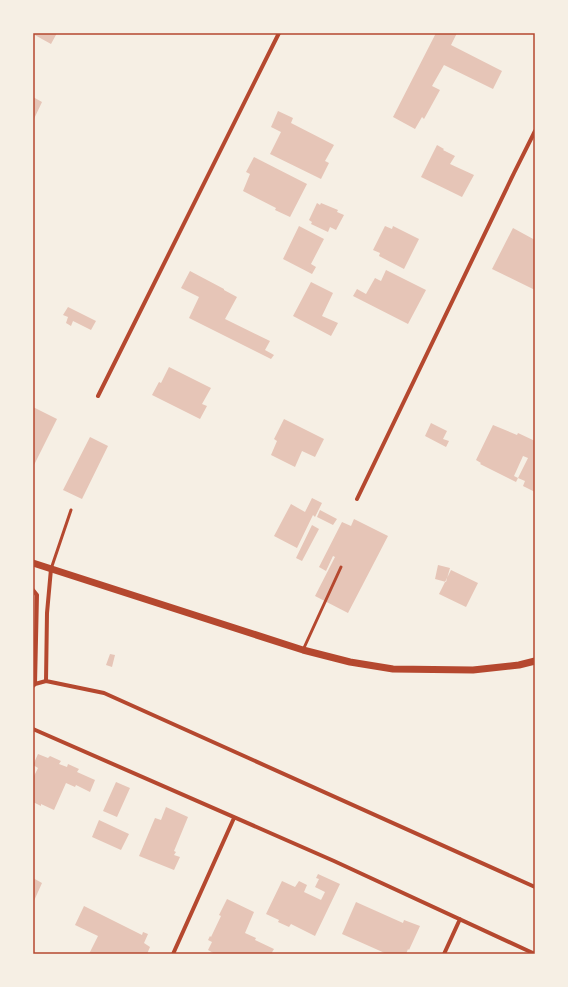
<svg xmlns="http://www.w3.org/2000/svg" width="568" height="987" viewBox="0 0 568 987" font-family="Arial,sans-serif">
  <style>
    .building { fill: #e6c5b7; fill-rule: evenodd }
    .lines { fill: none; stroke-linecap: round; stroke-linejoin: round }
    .service { stroke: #b5482f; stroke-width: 3 }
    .minor { stroke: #b5482f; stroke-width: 4 }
    .tertiary { stroke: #b5482f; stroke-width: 7 }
    .neatline { fill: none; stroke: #b5482f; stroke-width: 1.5 }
  </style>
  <rect width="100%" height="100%" fill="#f6efe4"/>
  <path class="building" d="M33,33h24l-6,11 -18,-10z
    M436,33h21l-6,12 51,26 -9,18 -49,-24 -12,21 8,4 -16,29 -2,-2 -7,12 -22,-12z
    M33,97l9,5 -9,19z
    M278,111l15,7 -2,5 43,22 -9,16 4,2 -8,16 -51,-25 11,-22 -10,-5z
    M437,145l7,4 -1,1 12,6 -5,8 24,11 -12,22 -41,-20z
    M254,157l53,27 -17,33 -15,-7 1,-2 -33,-17 7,-17 -4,-2z
    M317,203l3,2 1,-2 17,7 -1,2 7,3 -8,15 -6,-3 -2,5 -17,-8 1,-2 -3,-2z
    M299,226l25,13 -13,25 5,3 -4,7 -29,-15z
    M385,226l7,3 1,-3 26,13 -15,30 -25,-13 1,-3 -7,-3z
    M513,228l22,12v50l-43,-21z
    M386,270l40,20 -18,34 -55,-28 4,-7 9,5 9,-16 6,3z
    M190,271l34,18v1l13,7 -12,22 45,22 -5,9 9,5 -3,4 -82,-41 10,-21 -18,-9z
    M311,282l22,11 -11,23 16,7 -7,13 -38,-20z
    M68,307l28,14 -5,9 -18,-9 -2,5 -5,-3 2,-6 -5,-2z
    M169,367l42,21 -9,16 5,2 -7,13 -48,-24 7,-13 2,1z
    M33,407l24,12 -24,48z
    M284,419l40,20 -9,18 -13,-6 -7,16 -24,-12 6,-14 -3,-2z
    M431,423l16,8 -4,8 6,2 -3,6 -21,-11z
    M493,425l24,10 1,-2 17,8v51l-12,-6 2,-5 -7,-3 -2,4 -36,-18 1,-1 -5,-3zM523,456l5,2 -10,20 -4,-2z
    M90,437l18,9 -26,53 -19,-9z
    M312,498l10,5 -7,14 -2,-2 -16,33 -23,-12 17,-32 14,8z
    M320,510l17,9 -4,6 -16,-8z
    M354,519l34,17 -40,77 -33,-17 20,-39 -2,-1 -7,15 -7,-4 23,-45 9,4z
    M312,525l7,4 -17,32 -6,-3z
    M438,565l12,3 -4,14 -11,-3z
    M451,570l27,13 -12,24 -27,-13z
    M110,654l5,1 -3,12 -6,-2z
    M38,754l10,4 2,-2 11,5 -2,3 8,3 1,-3 11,5 -2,3 18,8 -5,12 -14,-7 -1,2 -9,-4 -12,27 -13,-6v2l-8,-4v-24l5,-10 -5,-3z
    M116,782l14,6 -13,29 -14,-6z
    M166,807l22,10 -14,34 2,1 -2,3 6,2 -6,13 -35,-14 16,-38 6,2z
    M99,820l30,14 -8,16 -29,-13z
    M318,874l22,10 -25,52 -24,-12 -2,3 -11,-5 1,-2 -13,-6 16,-33 13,6 4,-6 8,4 -3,7 17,8 4,-8 -10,-5 4,-8 -3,-1z
    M33,878l9,5 -9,20z
    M227,899l27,13 -9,21 11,5 -1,2 19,9 -3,5h-56l-7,-4 4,-8 -4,-2 2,-4 1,1 10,-21 -2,-1z
    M356,902l47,21 1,-3 16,6 -11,24 -1,-1 -2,5h-19l-45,-20z
    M84,906l58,29 1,-3 5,2 -4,9 6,4 -3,7h-58l9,-18 -23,-11z"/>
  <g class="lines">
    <path class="service" d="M51,569l20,-59
      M303,650l38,-83"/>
    <path class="minor" d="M98,396l181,-363
      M357,499l157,-326 21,-42
      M33,590l4,5 -2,89
      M46,681l1,-68 4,-44
      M33,686l2,-2 11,-3 58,12 431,194
      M33,729l301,132 201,93
      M173,954l61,-136
      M444,954l16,-35"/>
    <path class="tertiary" d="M33,563l270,87 47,12 43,7 80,1 46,-5 16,-4"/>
  </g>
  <rect width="568" height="987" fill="none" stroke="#f6efe4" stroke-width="68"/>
  <rect x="34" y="34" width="500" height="919" class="neatline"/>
</svg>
